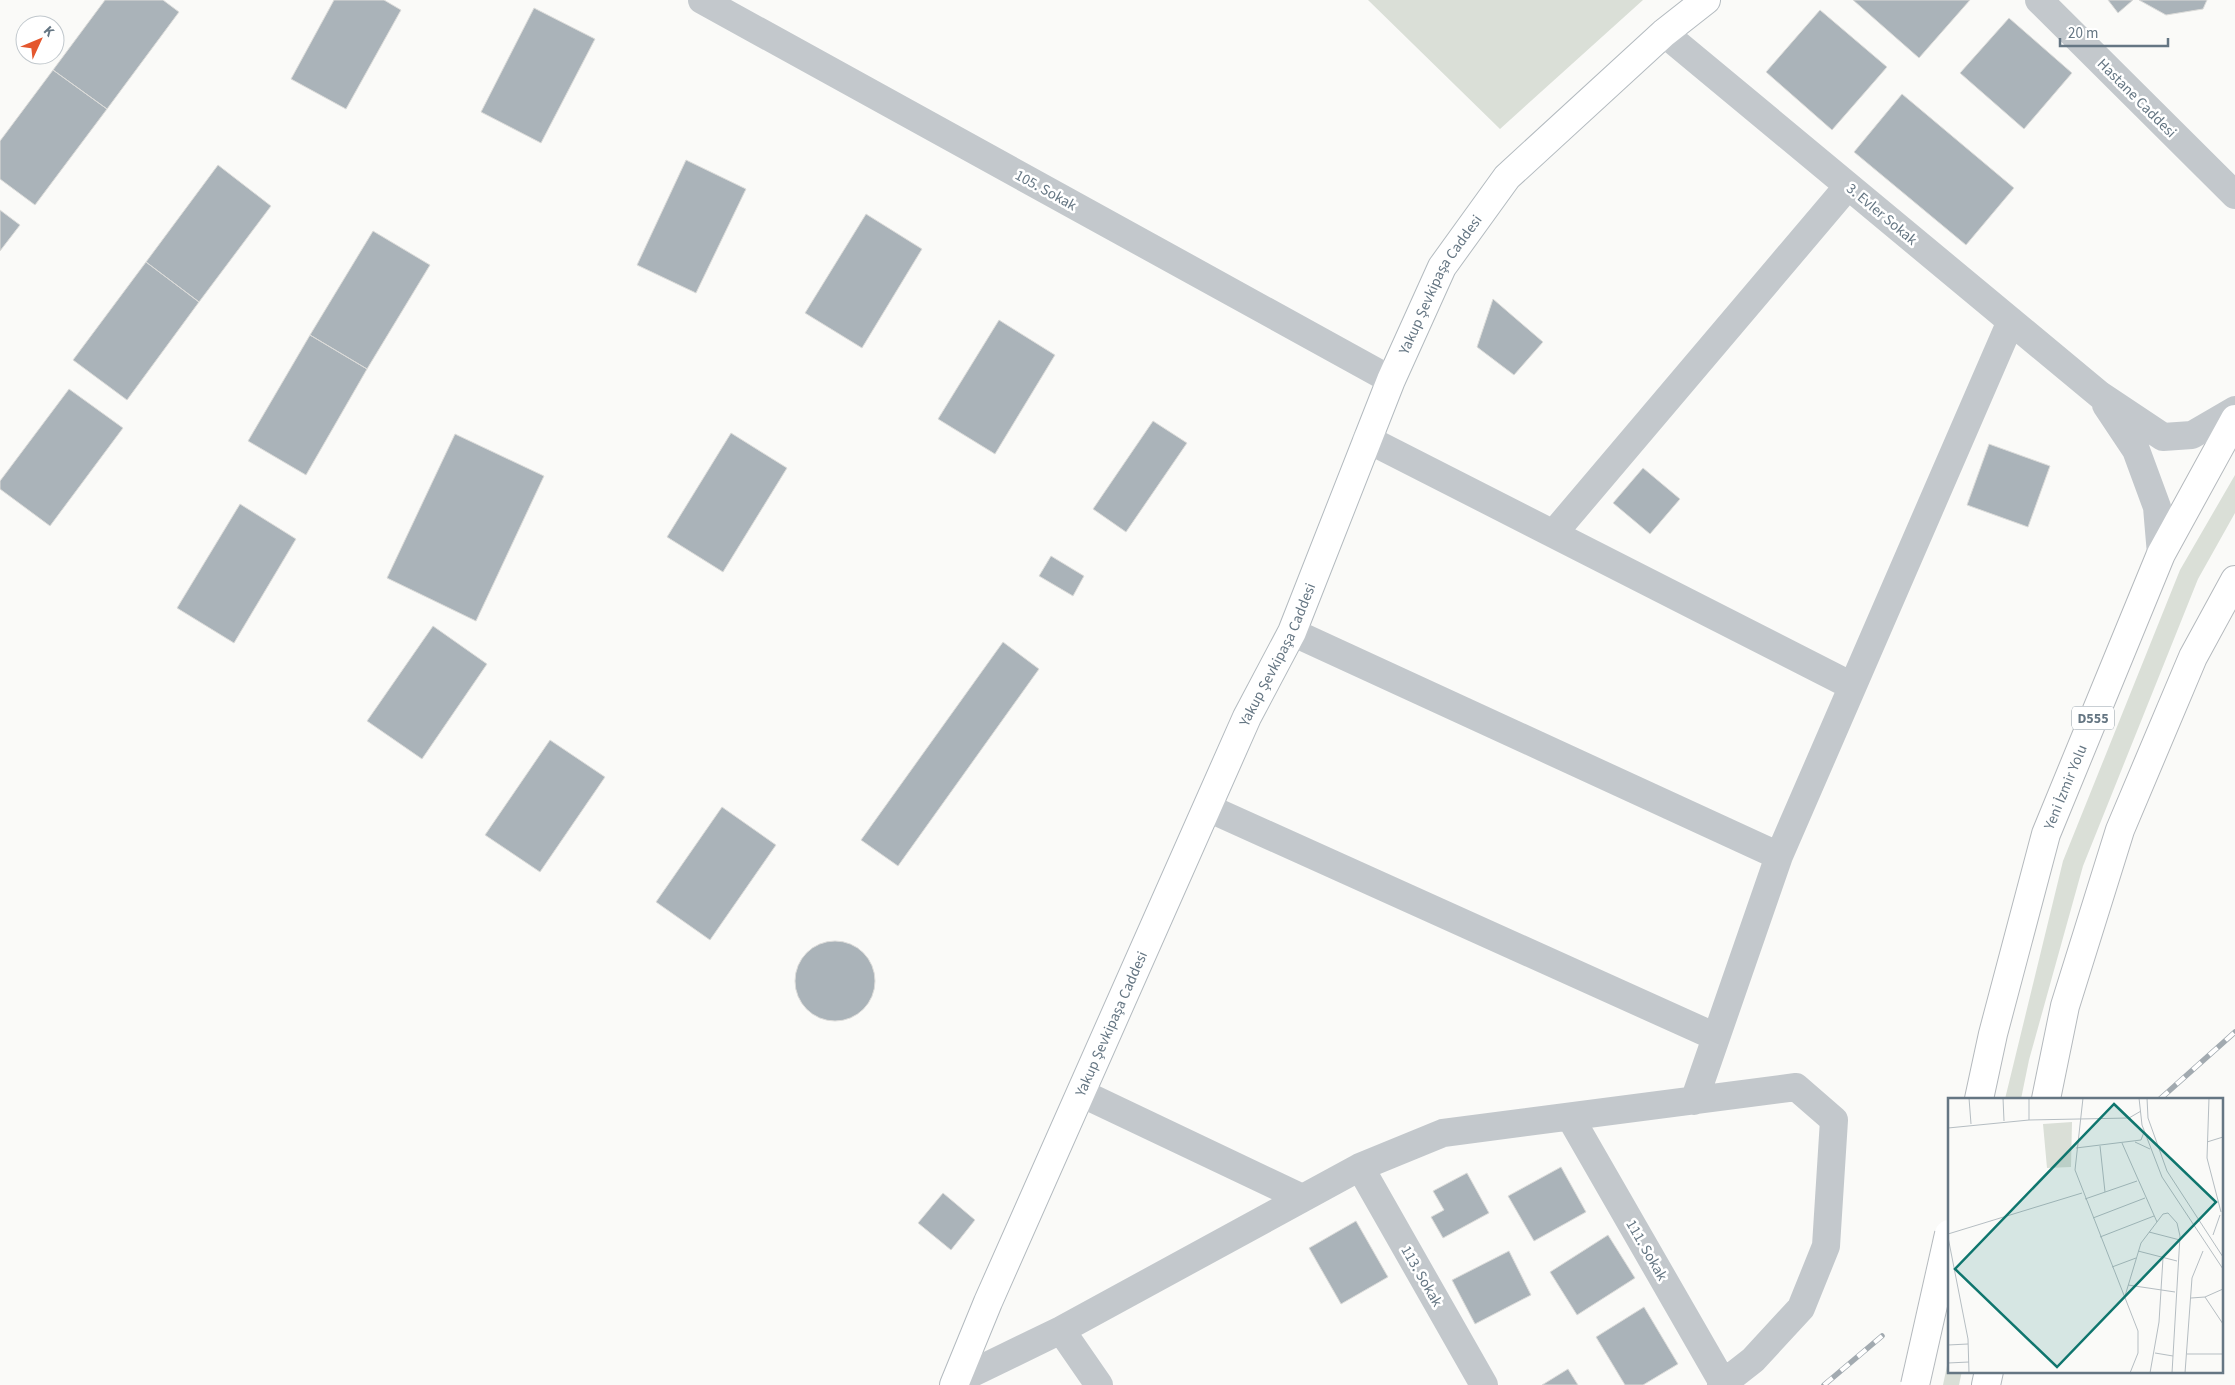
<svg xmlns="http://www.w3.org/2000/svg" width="2235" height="1385" viewBox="0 0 2235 1385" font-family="'Source Sans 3',sans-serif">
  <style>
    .green { fill: #dadfd7 }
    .building { fill: #aab3b9; stroke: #dcdcda }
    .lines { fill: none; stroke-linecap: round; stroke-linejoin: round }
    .secondary-casing { stroke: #b3babf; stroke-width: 30 }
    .highway-casing { stroke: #b4b9bd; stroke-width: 30 }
    .street { stroke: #c3c8cc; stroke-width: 28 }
    .secondary { stroke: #fff; stroke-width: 28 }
    .highway { stroke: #fff; stroke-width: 28 }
    .rail-casing { stroke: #a2aab0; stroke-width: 5.5 }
    .rail { stroke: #fff; stroke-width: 4; stroke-dasharray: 11; stroke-linecap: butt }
    .highway-bridge-casing { stroke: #b4b9bd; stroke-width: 30; stroke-linecap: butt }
    .highway-bridge { stroke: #fff; stroke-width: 28 }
    .labels { text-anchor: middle; stroke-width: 5; stroke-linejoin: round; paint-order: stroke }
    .shield { fill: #fff; stroke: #939fa8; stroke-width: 1 }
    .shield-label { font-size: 14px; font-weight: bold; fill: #657683 }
    .street-label { font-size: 15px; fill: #657683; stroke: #fff }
    .inset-road { fill: none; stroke: #b5bdc2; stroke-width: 1 }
    .view { fill: #0f766e; fill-opacity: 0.15; stroke: #0f766e; stroke-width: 2.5 }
    .inset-edge { fill: none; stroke: #657683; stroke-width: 2.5 }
  </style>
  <rect width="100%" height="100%" fill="#fafaf8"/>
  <path class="green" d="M1368,0h275l-143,129z
    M2235,475v38l-37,66 -115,287 -54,194 -8,39h-16l58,-238 117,-291z
    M1949,1356v15h13l-3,14h-16z"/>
  <path class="building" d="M105,0h58l16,12 -72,97 -54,-39z
    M334,0h50l17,10 -55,99 -55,-30z
    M1853,0h117l-51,58z
    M2108,0h25l-15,13z
    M2139,0h68l-4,9 -37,6z
    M534,8l61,31 -54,104 -60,-31z
    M1820,10l67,57 -55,63 -66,-58z
    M2009,18l63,55 -48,56 -64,-56z
    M53,70l54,39 -72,96 -35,-26v-38z
    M1902,94l112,94 -48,57 -112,-93z
    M686,160l60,29 -50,104 -59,-28z
    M218,165l53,41 -72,96 -53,-40z
    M0,210l20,15 -20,26z
    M866,214l56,35 -60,99 -57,-35z
    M373,231l57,34 -63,104 -57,-34z
    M146,262l53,40 -72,98 -54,-40z
    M1493,299l50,43 -29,33 -37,-28z
    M999,320l56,35 -60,99 -57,-35z
    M310,335l57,34 -61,106 -58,-34z
    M69,389l54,39 -73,98 -50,-37v-8z
    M1153,421l34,22 -61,89 -33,-23z
    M731,433l56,35 -64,104 -56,-35z
    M455,434l89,42 -68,145 -89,-43z
    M1989,444l61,22 -22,61 -61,-22z
    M1643,468l37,31 -30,35 -37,-31z
    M240,504l56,35 -62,104 -57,-35z
    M1051,556l33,20 -11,20 -34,-20z
    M433,626l54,38 -65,95 -55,-38z
    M1003,642l36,27 -141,197 -37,-26z
    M550,740l55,37 -65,95 -55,-37z
    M722,807l54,38 -66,95 -54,-38z
    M795 981a40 40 0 1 1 80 0a40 40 0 1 1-80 0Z
    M1561,1167l25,45 -52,29 -26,-45z
    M1467,1173l22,40 -46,25 -12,-21 13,-7 -11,-19z
    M943,1193l32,27 -24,30 -33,-27z
    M1356,1221l32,56 -47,27 -32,-56z
    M1608,1235l27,43 -58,37 -27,-43z
    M1509,1251l22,44 -56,29 -23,-44z
    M1644,1307l34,57 -35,21h-18l-29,-48z
    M1568,1369l10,16h-36z"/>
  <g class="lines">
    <g class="secondary-casing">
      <g id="secondary">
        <path id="s1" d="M954,1385l34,-83 259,-585 45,-85 99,-252 51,-113 65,-90 157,-144 42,-33"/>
      </g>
    </g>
    <g class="highway-casing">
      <g id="highway">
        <path id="s2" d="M1979,1099l14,-65 53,-200 115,-280 74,-135"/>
        <path d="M2046,1099l19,-93 55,-176 73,-173 42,-77"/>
        <path d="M1986,1385l3,-14"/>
      </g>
    </g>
    <path class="street" d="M702,0l689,380
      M2039,0l196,195
      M1664,33l436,362 63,42 29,-2 43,-25
      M2106,405l30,45 21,57 4,47
      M1367,439l485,247
      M1554,533l294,-347
      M1292,632l487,224
      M1208,808l508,229
      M1081,1093l221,105
      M1694,1101l85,-245 232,-535
      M1570,1117l153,266
      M1360,1167l124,218
      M1061,1330l38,55
      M956,1381l105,-51 299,-163 83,-34 353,-46 38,33 -8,126 -25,62 -48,52 -32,25"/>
    <use href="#secondary" class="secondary"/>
    <use href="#highway" class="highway"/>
    <g class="rail-casing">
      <path id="rail" d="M2160,1099l75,-67
        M1824,1385l58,-49"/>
    </g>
    <use href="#rail" class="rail"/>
    <g class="highway-bridge-casing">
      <path id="highway-bridge" d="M1915,1385l34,-151"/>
    </g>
    <use href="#highway-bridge" class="highway-bridge"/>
  </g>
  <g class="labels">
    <rect class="shield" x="2072" y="706.5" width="42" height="23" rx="4"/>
    <g class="shield-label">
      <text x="2093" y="723">D555</text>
    </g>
    <g class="street-label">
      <text transform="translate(2137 98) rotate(45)" y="5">Hastane Caddesi</text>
      <text transform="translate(1046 190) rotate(29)" y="5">105. Sokak</text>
      <text transform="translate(1882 214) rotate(40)" y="5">3. Evler Sokak</text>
      <text dy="5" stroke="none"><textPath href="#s1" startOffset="1204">Yakup Şevkipaşa Caddesi</textPath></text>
      <text dy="5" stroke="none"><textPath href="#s1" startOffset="799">Yakup Şevkipaşa Caddesi</textPath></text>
      <text dy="5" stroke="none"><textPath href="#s2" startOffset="324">Yeni İzmir Yolu</textPath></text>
      <text dy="5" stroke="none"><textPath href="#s1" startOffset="394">Yakup Şevkipaşa Caddesi</textPath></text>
      <text transform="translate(1647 1250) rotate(60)" y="5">111. Sokak</text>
      <text transform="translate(1422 1276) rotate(60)" y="5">113. Sokak</text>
    </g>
  </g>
  <g transform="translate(1948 1098)">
    <rect width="275" height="275" fill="#fafaf8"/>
    <path d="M124,24l-1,45 -24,1 -4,-44z" fill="#dadfd7"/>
    <path class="inset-road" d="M21,0l2,26M55,0l1,23M81,0v22M135,0l-8,72 63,161v22l-8,20M191,0l3,27 20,52 61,92M199,0l1,20 19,53 56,86M261,0l-2,60 14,54M0,30l81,-8 100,-2 12,-7M187,44l15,7M259,44l16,-5M174,45l35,79M152,48l5,46M128,50l65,-8 3,-8M137,101l52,-18M145,120l52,-20M201,134l31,8M0,136l134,-41M265,137l7,-20M0,139l20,102 1,34M152,139l54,-21M190,153l39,10M164,169l24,-9M180,187l47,7M177,198l16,-53 22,-29 5,-1 9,10 3,13 -8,137M257,199l18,-8M243,200l14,-1 18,27M0,247l20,-1M207,255l18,3M239,256h36M0,265l21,-1M202,275l9,-51 4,-64M237,275l7,-95 11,-27"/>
    <path class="view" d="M166,6l102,98 -159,165 -102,-98z"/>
    <rect width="275" height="275" class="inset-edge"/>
  </g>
  <g transform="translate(40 40) rotate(46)"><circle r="24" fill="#ffffff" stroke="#c1c8cd"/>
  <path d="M0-4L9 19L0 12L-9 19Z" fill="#e4572e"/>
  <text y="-8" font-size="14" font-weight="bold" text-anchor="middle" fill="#657683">K</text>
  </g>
  <path d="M2060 38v8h108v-8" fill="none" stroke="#657683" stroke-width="2.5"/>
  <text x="2068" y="38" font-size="15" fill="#657683" stroke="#ffffff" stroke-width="4" paint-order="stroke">20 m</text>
</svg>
